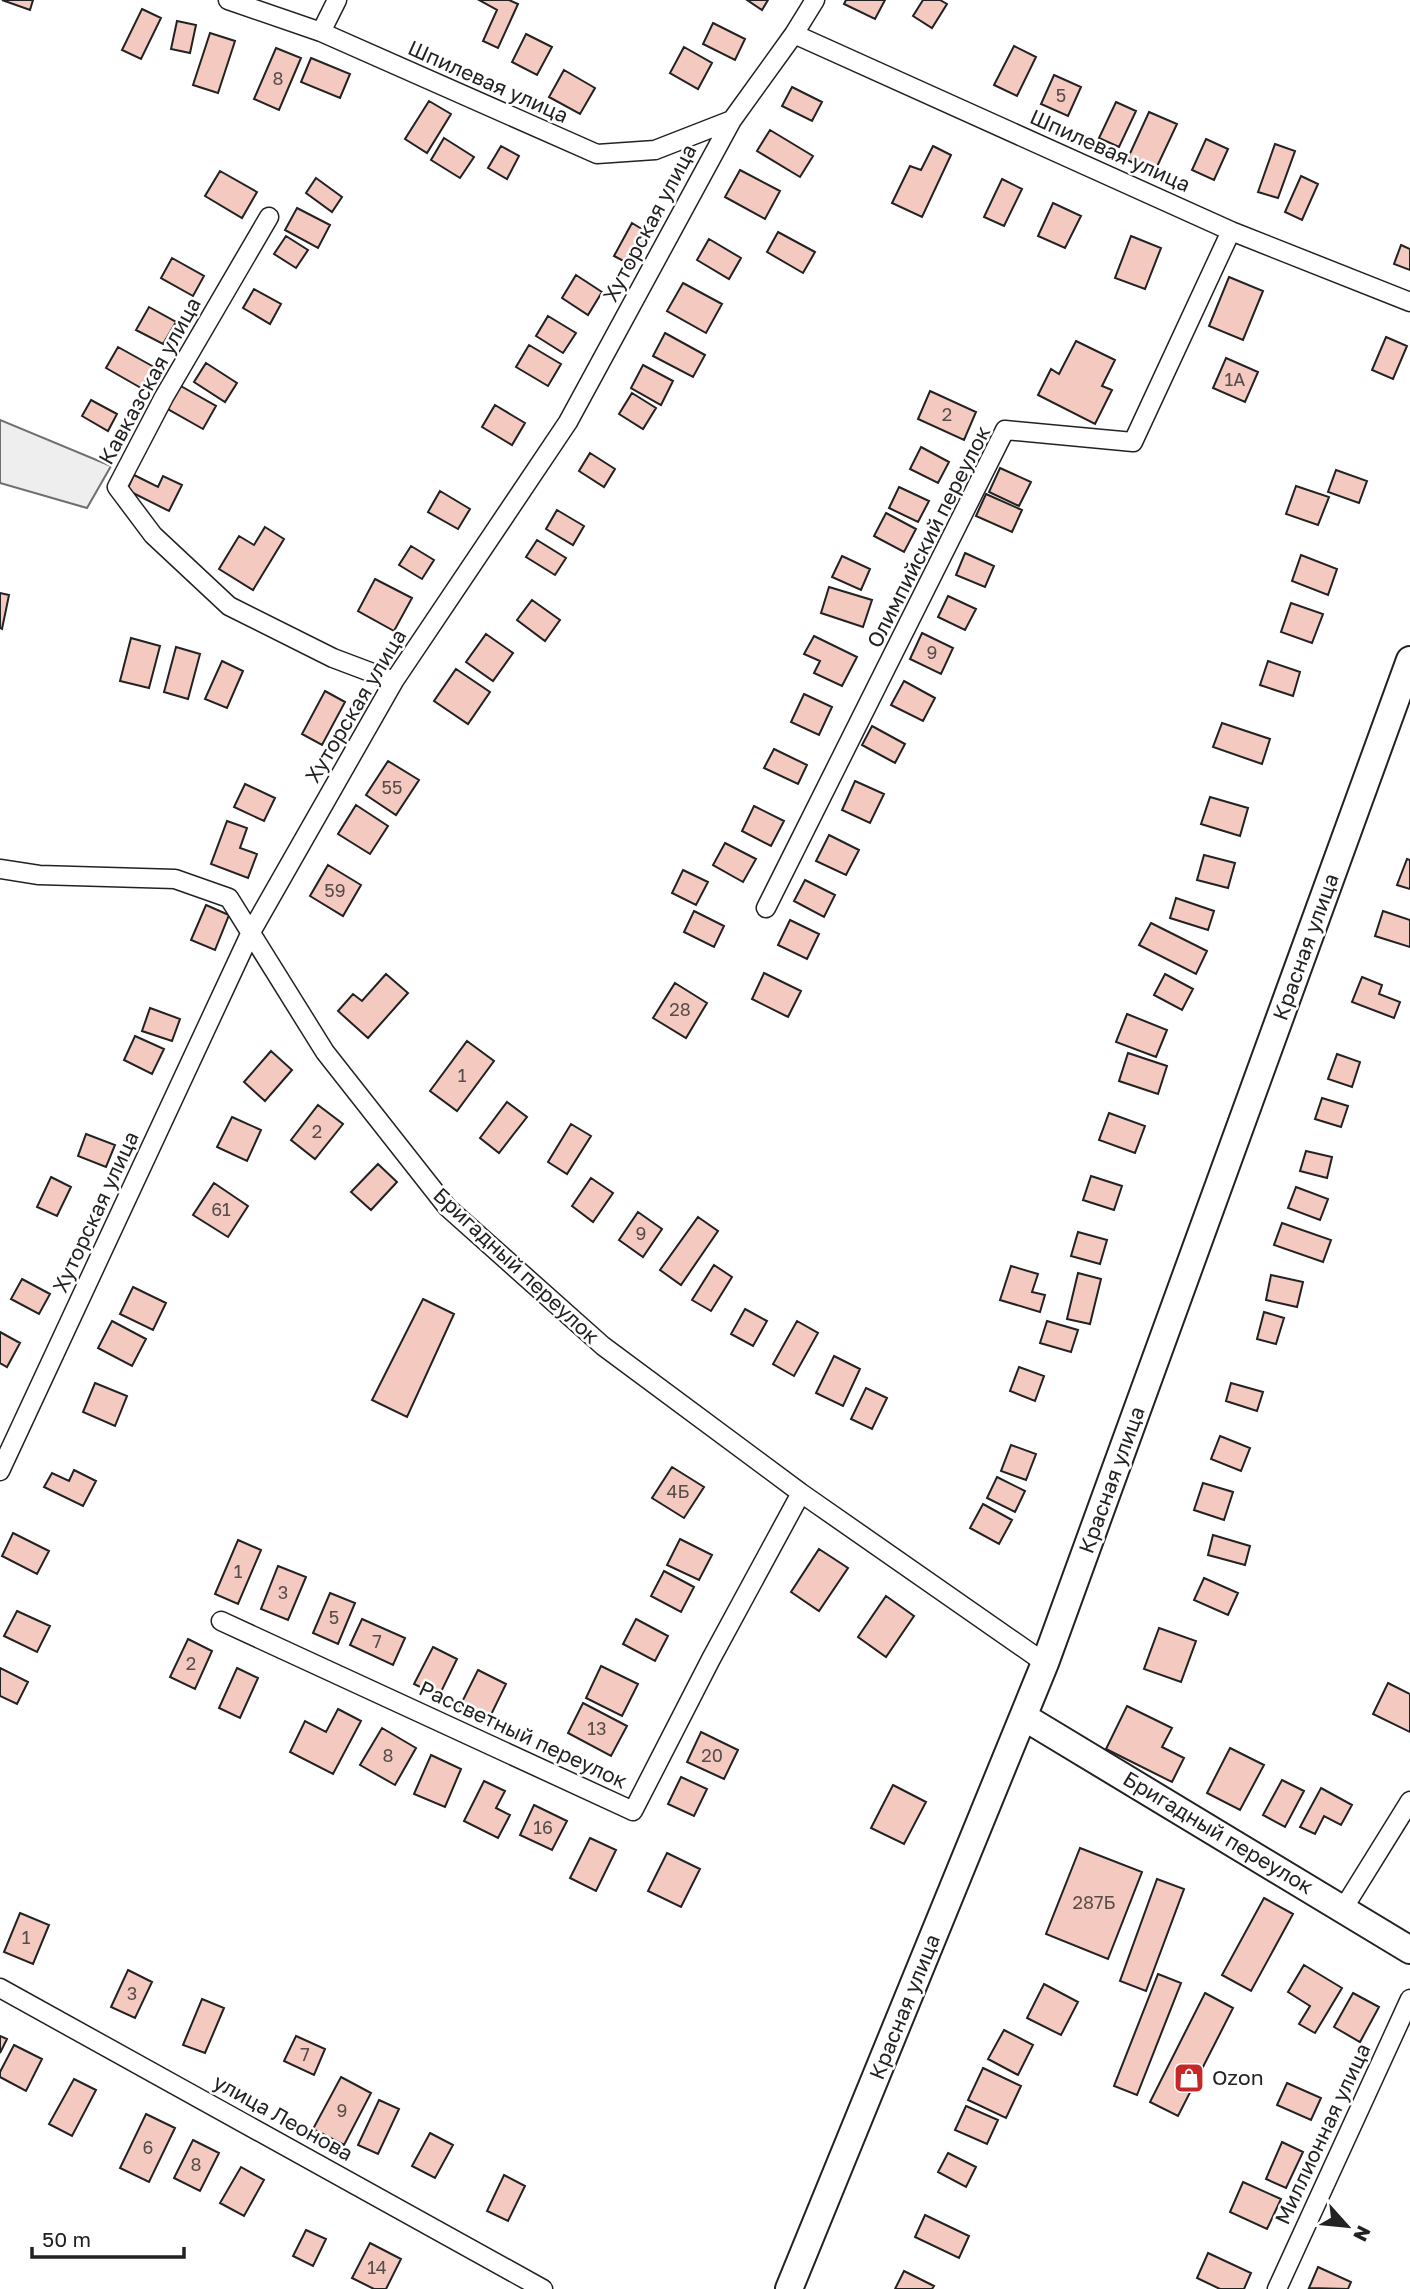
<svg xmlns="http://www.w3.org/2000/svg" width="1410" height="2289" viewBox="0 0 1410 2289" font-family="'Golos Text',sans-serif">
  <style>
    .green { fill: #eee; stroke: #6f6f6f; stroke-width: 2 }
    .building { fill: #f3c9c0; stroke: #222; stroke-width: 2 }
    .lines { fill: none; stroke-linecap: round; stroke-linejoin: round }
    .street-casing { stroke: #222; stroke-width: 21 }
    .secondary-casing { stroke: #222; stroke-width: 30 }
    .street { stroke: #fff; stroke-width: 18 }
    .secondary { stroke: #fff; stroke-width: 26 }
    .labels { text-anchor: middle; stroke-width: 5; stroke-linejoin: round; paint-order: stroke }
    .number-label { font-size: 18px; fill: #564c4a }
    .street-label { font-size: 21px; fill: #222; stroke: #fff }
    .poi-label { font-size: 21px; fill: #222; stroke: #fff; text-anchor: start }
  </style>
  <rect width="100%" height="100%" fill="#fff"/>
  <path class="green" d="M0,420l111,46 -24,42 -87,-25z"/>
  <path class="building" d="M2,0h31l-3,10z
    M479,0h30l9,4 -20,44 -15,-7 14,-31z
    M747,0h21l-6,10z
    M846,0h39l-10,19 -31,-15z
    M923,0h17l7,4 -15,24 -19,-12z
    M142,9l19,9 -20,41 -19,-9z
    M177,21l19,4 -6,28 -19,-4z
    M713,23l32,16 -10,21 -32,-16z
    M210,33l25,8 -17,52 -25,-8z
    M526,34l26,13 -15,28 -25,-13z
    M1014,46l22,11 -19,39 -23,-11z
    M684,47l28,16 -14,26 -28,-16z
    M276,48l25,10 -22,52 -25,-11z
    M311,58l39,16 -10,24 -39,-16z
    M564,70l31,18 -15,26 -31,-17z
    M1054,75l27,12 -13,29 -27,-12z
    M792,87l30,15 -10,19 -30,-15z
    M429,101l22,13 -24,39 -22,-14z
    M1116,102l20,9 -17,36 -20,-9z
    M1149,112l28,12 -23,49 -27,-13z
    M770,130l43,26 -13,21 -43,-26z
    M444,138l30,19 -14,21 -29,-18z
    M1206,139l22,10 -14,31 -22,-10z
    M1275,144l20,7 -17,47 -20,-6z
    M501,146l18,10 -12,23 -19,-11z
    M933,146l18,9 -29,62 -30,-14 18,-37 11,4z
    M740,170l40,21 -15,28 -40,-22z
    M220,171l37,21 -15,26 -37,-22z
    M1301,176l17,8 -16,36 -17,-8z
    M316,178l26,19 -10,15 -26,-19z
    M1002,179l20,10 -18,37 -20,-9z
    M1053,203l28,13 -16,32 -27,-12z
    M297,208l33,17 -12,23 -33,-18z
    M632,223l18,11 -17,32 -19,-10z
    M778,232l37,20 -12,21 -36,-21z
    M286,236l22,14 -12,18 -22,-14z
    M1131,236l30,12 -16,41 -30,-11z
    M709,239l32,19 -12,21 -32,-19z
    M1401,245l9,4v21l-16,-6z
    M172,258l32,18 -11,20 -32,-18z
    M576,275l26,17 -14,23 -26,-17z
    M1229,277l34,14 -20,49 -34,-14z
    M683,283l39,21 -16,29 -39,-22z
    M254,289l27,15 -11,20 -27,-16z
    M149,307l27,15 -13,22 -27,-14z
    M548,316l28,17 -13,20 -27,-17z
    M665,333l40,22 -12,22 -40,-21z
    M1386,337l21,9 -14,33 -21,-9z
    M1076,341l39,19 -13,26 10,4 -17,34 -57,-29 13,-26 8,5z
    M529,345l32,19 -13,22 -32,-19z
    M118,347l36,20 -13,21 -35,-20z
    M1226,358l32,14 -13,30 -32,-14z
    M206,363l31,20 -12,19 -31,-20z
    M643,365l30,16 -12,24 -30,-17z
    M179,385l37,21 -13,23 -37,-21z
    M930,391l46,21 -12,28 -46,-21z
    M632,393l24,15 -13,21 -24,-15z
    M91,400l26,14 -9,17 -26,-15z
    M495,405l30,18 -13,22 -30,-18z
    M921,447l28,15 -11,21 -28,-14z
    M590,453l25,16 -11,18 -25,-16z
    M1000,468l31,14 -12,24 -30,-14z
    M1336,470l31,11 -8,22 -31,-11z
    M134,475l24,12 5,-11 19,9 -13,26 -42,-21z
    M1296,486l33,11 -11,28 -32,-11z
    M899,487l30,14 -11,21 -29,-14z
    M440,491l30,18 -12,20 -30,-17z
    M986,494l36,16 -10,22 -36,-16z
    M557,510l27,16 -11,19 -27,-16z
    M886,513l30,16 -12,23 -30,-16z
    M265,527l19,12 -31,51 -34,-21 20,-33 15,9z
    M537,540l29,18 -11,17 -29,-18z
    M411,546l23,14 -12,19 -23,-14z
    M965,553l29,13 -9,21 -29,-12z
    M1301,555l36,14 -9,26 -36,-14z
    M842,556l28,13 -9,21 -29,-13z
    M375,579l37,19 -18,33 -36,-20z
    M829,587l43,13 -9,27 -42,-14z
    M0,593l9,2 -7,34 -2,-1z
    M948,596l28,13 -11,21 -27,-13z
    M532,600l28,20 -15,21 -28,-21z
    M1291,603l32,11 -11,29 -31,-11z
    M922,633l31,15 -12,26 -31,-15z
    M486,634l27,19 -20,28 -27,-19z
    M814,636l43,21 -15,29 -28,-13 6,-12 -16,-7z
    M131,638l29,8 -11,42 -29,-7z
    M176,647l24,7 -12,45 -24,-7z
    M222,661l21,10 -16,37 -22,-9z
    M1268,661l32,11 -7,24 -33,-11z
    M456,669l34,23 -22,32 -34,-23z
    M904,681l31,17 -12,23 -32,-16z
    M325,691l20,11 -23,43 -20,-11z
    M804,694l28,13 -13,28 -28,-13z
    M1222,723l48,16 -8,25 -49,-17z
    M872,726l33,18 -10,19 -33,-18z
    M774,749l33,16 -9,19 -34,-16z
    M388,761l31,19 -23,35 -30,-20z
    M855,781l29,13 -14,29 -28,-13z
    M245,784l30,14 -11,23 -30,-14z
    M1210,797l38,11 -8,28 -39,-12z
    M356,805l32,21 -18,28 -32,-20z
    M754,806l30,15 -13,25 -29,-15z
    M227,821l20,7 -7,20 17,6 -9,24 -37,-14z
    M829,835l30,15 -13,25 -30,-14z
    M725,843l31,16 -13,23 -30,-17z
    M1204,855l31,8 -7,25 -31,-8z
    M1407,859l3,1v29l-13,-4z
    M328,865l33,20 -18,31 -33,-20z
    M683,870l25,12 -12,23 -24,-12z
    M805,880l30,15 -11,22 -30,-16z
    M1176,898l38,13 -6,19 -38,-12z
    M206,905l23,10 -14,35 -24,-10z
    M694,911l30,15 -10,21 -30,-15z
    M1383,911l27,9v27l-35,-11z
    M790,920l29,14 -12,25 -29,-14z
    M1151,923l56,28 -11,23 -57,-29z
    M764,973l37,18 -13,26 -36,-18z
    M386,974l22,19 -40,45 -30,-27 15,-17 9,7z
    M1165,974l28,15 -11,21 -28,-15z
    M1362,977l20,8 -3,9 21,8 -6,16 -42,-16z
    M675,983l32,20 -21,35 -33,-20z
    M150,1008l30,11 -8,22 -30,-10z
    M1127,1014l40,16 -11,27 -40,-15z
    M135,1036l29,13 -12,25 -28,-14z
    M467,1041l27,20 -37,50 -27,-20z
    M271,1051l21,19 -27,31 -21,-19z
    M1128,1053l39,13 -9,28 -39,-13z
    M1337,1054l23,8 -8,25 -24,-8z
    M1322,1098l26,8 -7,21 -26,-8z
    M507,1102l20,15 -28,36 -19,-15z
    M318,1105l25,19 -28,35 -24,-19z
    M1109,1113l36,13 -10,27 -36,-13z
    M232,1117l29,13 -14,31 -30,-14z
    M571,1124l20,12 -24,38 -19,-12z
    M86,1134l29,11 -9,22 -28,-11z
    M1306,1151l26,6 -5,21 -27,-7z
    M378,1164l19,18 -26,28 -20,-18z
    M1091,1176l31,10 -8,24 -31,-10z
    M51,1177l20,10 -14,29 -20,-9z
    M591,1178l22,15 -20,29 -21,-16z
    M214,1183l34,23 -20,31 -35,-22z
    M1296,1187l32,12 -8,21 -32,-12z
    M638,1212l24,17 -19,28 -24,-17z
    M698,1217l20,14 -37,54 -21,-15z
    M1282,1223l49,17 -8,22 -49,-17z
    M1078,1232l29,8 -7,24 -29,-8z
    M714,1265l18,12 -21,34 -19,-11z
    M1011,1266l27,8 -6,18 13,3 -5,17 -40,-12z
    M1078,1273l23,6 -11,45 -23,-5z
    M1271,1275l32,7 -6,25 -31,-7z
    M22,1279l28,15 -11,20 -28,-15z
    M133,1287l33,16 -13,27 -33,-16z
    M423,1299l31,15 -47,103 -35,-17z
    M745,1309l22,12 -14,25 -22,-12z
    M1264,1312l20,6 -8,26 -19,-5z
    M112,1321l34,18 -14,27 -34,-18z
    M797,1321l21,12 -24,43 -21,-12z
    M1047,1321l31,9 -7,22 -31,-9z
    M0,1332l20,11 -13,24 -7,-4z
    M834,1356l26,13 -17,37 -27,-13z
    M1019,1367l25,9 -9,25 -25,-10z
    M95,1383l32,13 -12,30 -32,-14z
    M1231,1383l32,9 -6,19 -31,-10z
    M866,1388l21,10 -15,31 -21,-10z
    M1220,1436l30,12 -9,23 -30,-12z
    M1011,1445l25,9 -10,26 -25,-9z
    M672,1467l32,20 -20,31 -32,-20z
    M74,1470l22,11 -13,25 -39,-19 8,-14 17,8z
    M997,1477l28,14 -10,21 -28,-14z
    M1203,1483l30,9 -9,28 -30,-10z
    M983,1504l29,16 -13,24 -29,-16z
    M13,1533l36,18 -12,23 -35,-18z
    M1213,1535l37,11 -5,19 -37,-10z
    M680,1539l32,16 -13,25 -32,-15z
    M238,1540l23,10 -23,54 -23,-10z
    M819,1549l29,19 -29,43 -28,-19z
    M278,1566l28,11 -18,43 -27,-11z
    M664,1571l30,16 -13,25 -30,-16z
    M1204,1578l34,15 -10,22 -34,-15z
    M330,1593l25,10 -17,41 -25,-11z
    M886,1596l28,20 -28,41 -28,-20z
    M17,1611l33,15 -13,26 -33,-16z
    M362,1619l43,19 -12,27 -43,-20z
    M636,1619l32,17 -13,25 -32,-17z
    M1159,1628l37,13 -15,41 -37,-13z
    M188,1639l24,12 -17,38 -25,-12z
    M433,1647l24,12 -18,37 -25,-12z
    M601,1666l37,18 -16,32 -36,-18z
    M0,1668l28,14 -11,22 -17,-8z
    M237,1668l21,10 -18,40 -21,-10z
    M478,1670l28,14 -18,37 -28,-15z
    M1388,1683l22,11v38l-37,-18z
    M583,1703l44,23 -16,30 -43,-23z
    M1127,1706l45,22 -10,19 22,11 -12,24 -66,-33z
    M338,1709l23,12 -28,53 -43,-22 15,-31 21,11z
    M382,1728l34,20 -21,37 -35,-20z
    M701,1732l37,18 -14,29 -37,-17z
    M1230,1748l34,17 -24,45 -33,-17z
    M431,1755l30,14 -16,38 -31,-13z
    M681,1777l26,12 -13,27 -26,-12z
    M1282,1780l22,11 -19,36 -22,-12z
    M484,1781l21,10 -9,17 14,7 -12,23 -34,-17z
    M893,1785l33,17 -22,42 -33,-16z
    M1321,1788l31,17 -11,20 -17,-9 -9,18 -15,-7z
    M534,1805l33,16 -15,29 -32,-15z
    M590,1838l26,12 -20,41 -26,-13z
    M1080,1848l62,24 -34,87 -62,-25z
    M667,1853l33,16 -19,38 -33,-16z
    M1157,1879l27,10 -38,102 -26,-10z
    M1264,1898l29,16 -42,77 -29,-16z
    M20,1913l29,12 -16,39 -29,-12z
    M1304,1965l38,23 -27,45 -16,-9 11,-18 -22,-14z
    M128,1970l24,12 -17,36 -24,-11z
    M1158,1974l23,9 -44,112 -23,-9z
    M1044,1984l34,18 -17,33 -34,-17z
    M1205,1993l28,15 -55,108 -28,-14z
    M1353,1993l26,14 -19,35 -26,-15z
    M202,1999l22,9 -19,45 -22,-8z
    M1004,2030l29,15 -15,30 -30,-16z
    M0,2036l7,3 -7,14z
    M296,2036l29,13 -11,26 -30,-14z
    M14,2045l28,14 -16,32 -26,-14v-5z
    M983,2068l38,18 -15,32 -38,-18z
    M341,2077l30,16 -27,52 -31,-16z
    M74,2079l22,11 -24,46 -23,-12z
    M1287,2083l34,15 -10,22 -34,-15z
    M379,2100l20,9 -21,45 -20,-9z
    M966,2106l32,14 -11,24 -32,-14z
    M146,2114l29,14 -26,54 -29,-14z
    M430,2133l23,12 -18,33 -23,-12z
    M193,2140l26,13 -19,38 -26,-13z
    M1282,2142l21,10 -17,36 -20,-9z
    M948,2153l28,14 -10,20 -28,-15z
    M241,2167l23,13 -20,36 -24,-13z
    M504,2175l21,11 -17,35 -21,-10z
    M1243,2182l38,17 -14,30 -37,-17z
    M925,2215l44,21 -10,22 -44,-21z
    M306,2230l20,9 -13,27 -20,-10z
    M370,2243l31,16 -15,30h-12l-22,-11z
    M1208,2253l43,20 -7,16h-24l-23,-11z
    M1318,2267l33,15 -3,7 -39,-1z
    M904,2271l30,15 -2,3h-37z"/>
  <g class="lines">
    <g class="street-casing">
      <path id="street" d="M228,0l93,32 276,122 58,-4 77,-30
        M321,32l16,-32
        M794,34l437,197 179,71
        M269,217l-105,180 -47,90 36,48 76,71 104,52 61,23
        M0,869l39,6 136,4 54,19 96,154 122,155 156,139 198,147 244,170
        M766,908l239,-478 128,12 98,-211
        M0,1471l251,-539 143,-251 174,-259 164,-302 62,-86 21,-34
        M221,1621l412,190 78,-152 90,-166
        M1343,1909l67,-108
        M0,1988l543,301
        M1277,2289l133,-290"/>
    </g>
    <g class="secondary-casing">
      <path id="secondary" d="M1024,1717l386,233
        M789,2289l256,-626 365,-1003"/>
    </g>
    <use href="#street" class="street"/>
    <use href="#secondary" class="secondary"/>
  </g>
  <defs>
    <g id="shop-square" transform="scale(1.575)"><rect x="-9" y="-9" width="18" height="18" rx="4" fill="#c62828" stroke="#fff"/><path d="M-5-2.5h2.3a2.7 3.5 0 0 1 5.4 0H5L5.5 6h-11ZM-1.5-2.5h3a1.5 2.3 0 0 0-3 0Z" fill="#fff"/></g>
  </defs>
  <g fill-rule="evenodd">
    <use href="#shop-square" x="1189" y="2078"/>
  </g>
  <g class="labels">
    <g class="number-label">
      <text x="278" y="85">8</text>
      <text x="1061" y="102">5</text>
      <text x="1235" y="386">1А</text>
      <text x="947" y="421">2</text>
      <text x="932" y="659">9</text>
      <text x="392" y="794">55</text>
      <text x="335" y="897">59</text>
      <text x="680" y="1016">28</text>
      <text x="462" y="1082">1</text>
      <text x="317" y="1138">2</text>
      <text x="221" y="1216">61</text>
      <text x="641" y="1240">9</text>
      <text x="678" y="1498">4Б</text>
      <text x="238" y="1578">1</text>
      <text x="283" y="1599">3</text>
      <text x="334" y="1624">5</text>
      <text x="377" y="1648">7</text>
      <text x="191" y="1670">2</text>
      <text x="597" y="1735">13</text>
      <text x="388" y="1762">8</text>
      <text x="712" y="1762">20</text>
      <text x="543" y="1834">16</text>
      <text x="1094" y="1909">287Б</text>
      <text x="26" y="1944">1</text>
      <text x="132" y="2000">3</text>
      <text x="305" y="2061">7</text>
      <text x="342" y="2117">9</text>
      <text x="148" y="2154">6</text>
      <text x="196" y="2171">8</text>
      <text x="377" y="2274">14</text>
    </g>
    <g class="street-label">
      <text transform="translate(488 82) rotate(24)" y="7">Шпилевая улица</text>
      <text transform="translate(1110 151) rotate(24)" y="7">Шпилевая улица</text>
      <text transform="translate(650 223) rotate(-62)" y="7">Хуторская улица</text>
      <text transform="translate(150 381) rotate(-61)" y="7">Кавказская улица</text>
      <text transform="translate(929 537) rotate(-63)" y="7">Олимпийский переулок</text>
      <text transform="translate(356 706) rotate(-59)" y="7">Хуторская улица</text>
      <text transform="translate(1306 947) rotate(-70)" y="7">Красная улица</text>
      <text transform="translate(96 1212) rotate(-65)" y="7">Хуторская улица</text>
      <text transform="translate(516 1266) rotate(43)" y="7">Бригадный переулок</text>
      <text transform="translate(1112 1480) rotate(-70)" y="7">Красная улица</text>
      <text transform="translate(523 1735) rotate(25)" y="7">Рассветный переулок</text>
      <text transform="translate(1218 1833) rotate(31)" y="7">Бригадный переулок</text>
      <text transform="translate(905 2007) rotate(-68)" y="7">Красная улица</text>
      <text transform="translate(283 2118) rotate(29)" y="7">улица Леонова</text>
      <text transform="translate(1323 2134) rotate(-65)" y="7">Миллионная улица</text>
    </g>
    <g class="poi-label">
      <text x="1212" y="2085">Ozon</text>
    </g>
  </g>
  <g transform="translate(1347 2226) rotate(117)" stroke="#ffffff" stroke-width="5" paint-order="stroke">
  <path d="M0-5L12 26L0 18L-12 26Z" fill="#222222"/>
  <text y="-10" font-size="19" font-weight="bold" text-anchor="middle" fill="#222222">N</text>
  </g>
  <path d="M32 2247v10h152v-10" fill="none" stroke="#222222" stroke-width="3.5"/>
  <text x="42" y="2247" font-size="21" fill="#222222" stroke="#ffffff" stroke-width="5" paint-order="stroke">50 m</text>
</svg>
